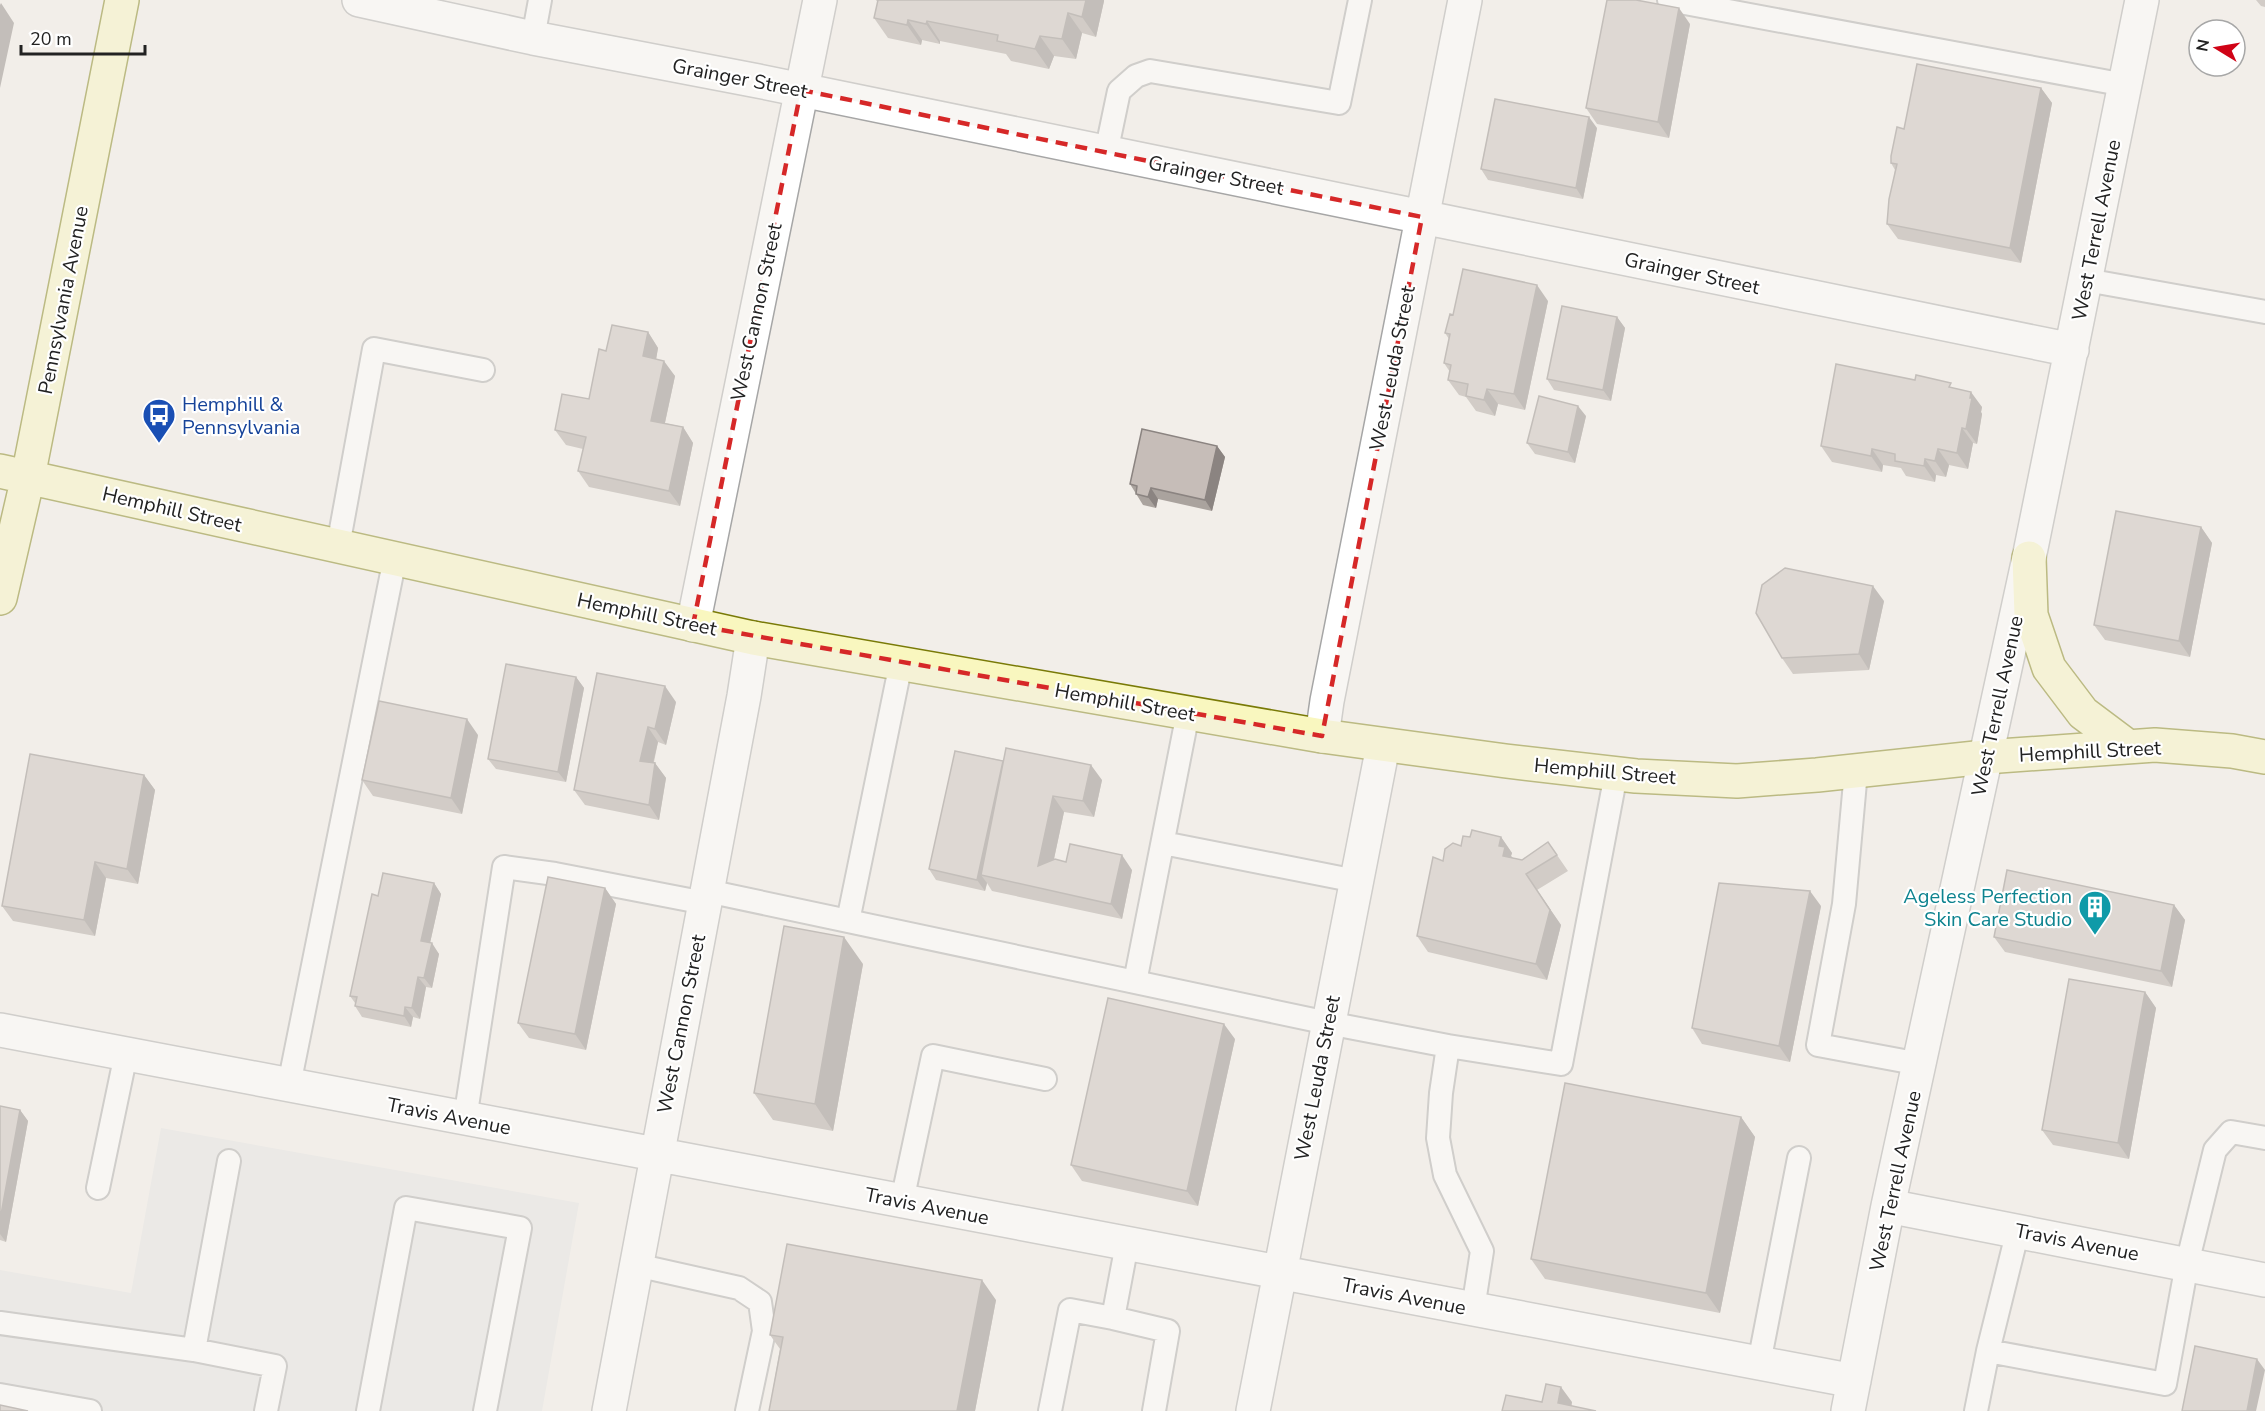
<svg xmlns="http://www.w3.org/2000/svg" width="2265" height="1411" viewBox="0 0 2265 1411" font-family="'Nunito Sans',sans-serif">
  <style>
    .parking { fill: #e2e2e2 }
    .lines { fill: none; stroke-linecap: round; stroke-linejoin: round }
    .lane-casing { stroke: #a6a6a6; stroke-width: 26 }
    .street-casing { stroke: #a6a6a6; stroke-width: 36 }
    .secondary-casing { stroke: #797a07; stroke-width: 36 }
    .lane { stroke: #fff; stroke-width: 22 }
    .street { stroke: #fff; stroke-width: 33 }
    .secondary { stroke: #f9f7bf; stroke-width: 33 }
    .wall { fill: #aaa39e }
    .shaded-wall { fill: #8b8481 }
    .building { fill: #c6bdb8; stroke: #8b8481; stroke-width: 1.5 }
    .marked { fill: none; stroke: #d62828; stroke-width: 4.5; stroke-dasharray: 12 8; stroke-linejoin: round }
    .labels { text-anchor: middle; stroke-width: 4.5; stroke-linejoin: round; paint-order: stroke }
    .street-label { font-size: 20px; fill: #222; stroke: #fff }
    .transit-label { font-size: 20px; fill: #164399; stroke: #fff; text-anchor: start }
    .culture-label { font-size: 20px; fill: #0d838f; stroke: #fff; text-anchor: end }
  </style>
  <rect width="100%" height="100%" fill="#f2eee9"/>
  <path class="parking" d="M161,1128l418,75 -37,208h-542v-141l131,23z"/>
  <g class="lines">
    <g class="lane-casing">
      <path id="lane" d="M1669,0l456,85
        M533,38l7,-38
        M1106,153l13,-62 17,-15 14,-5 189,32 21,-103
        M2086,280l179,32
        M338,546l36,-197 109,21
        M1856,771l-12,133 -26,141 102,19
        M1163,843l193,38
        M707,891l621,132 120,23 -7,47 -3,45 7,37 37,76 -9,58
        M848,921l53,-258
        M1135,982l53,-269
        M1448,1046l113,18 55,-290
        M289,1085l106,-527
        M465,1119l39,-252 51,7 150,29
        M98,1188l28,-134
        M902,1201l31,-145 112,23
        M636,1265l103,23 21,14 4,29 -17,80
        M1113,1318l55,13 -14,80
        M0,1323l194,27 81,16 -9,45
        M194,1350l35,-189
        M1988,1351l30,-121
        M1759,1363l40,-205
        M0,1395l90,16
        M368,1411l38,-203 114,20 -35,183
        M1050,1411l20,-101 43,8 14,-74
        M1976,1411l12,-60 177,33 22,-120 28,-114 16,-18 34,6"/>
    </g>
    <g class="street-casing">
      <path id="street" d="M359,0l174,38 225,43 1314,269
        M693,625l127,-625
        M1322,736l5,-35 138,-701
        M0,1030l1854,351
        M1888,1206l377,74
        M609,1411l135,-715 9,-58
        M1253,1411l130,-665
        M1848,1411l40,-205 141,-648 113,-558"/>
    </g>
    <g class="secondary-casing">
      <path id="secondary" d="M0,471l753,167 569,98 184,25 130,15 101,5 80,-6 168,-18 170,-12 77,6 33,6
        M2029,558l2,57 18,53 34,45 44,33
        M0,598l28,-121 94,-477"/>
    </g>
    <use href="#lane" class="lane"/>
    <use href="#street" class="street"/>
    <use href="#secondary" class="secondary"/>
  </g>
  <path class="wall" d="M876,0h228v1l-8,36 -14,-4 -6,26 -22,-3 -5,13 -38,-8 -5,-7 -66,-13v3l-18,-4 -1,5 -33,-7 -14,-20 4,-15z
    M2256,0h9v7l-4,-1z
    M1690,24l-21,114 -72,-14 -11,-16z
    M2041,88l11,15 -31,160 -123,-24 -11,-15 8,-54 -4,-7 13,-34z
    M1597,128l-14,71 -95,-19 -7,-11z
    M1548,301l-23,109 -27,-6 -3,12 -19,-5 -10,-14 -7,-2 -11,-15 2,-8 -6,-9 5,-24 -4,-6 8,-18z
    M1617,317l8,11 -14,73 -57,-11 -7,-11z
    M648,332l10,16 -2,11 19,17 -10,47 18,4 10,16 -13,63 -91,-19 -11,-16 5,-22 -17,-4 -11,-15 34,-31 17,-48z
    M1954,388l28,19 -1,5 1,2 -5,30 -4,-1 -5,26 -19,-4 -3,12 -10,-2 -1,7 -29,-6 -5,-8 -18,-3 -1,7 -50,-10 -11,-16z
    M1586,416l-11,47 -40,-9 -8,-11z
    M1217,446l8,11 -13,54 -54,-12 -2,9 -13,-3 -13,-21z
    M2201,527l11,16 -22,114 -85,-17 -11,-15z
    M1884,601l-15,69 -76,4 -11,-16z
    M576,677l8,11 -18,94 -70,-13 -8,-10z
    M676,702l-10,43 -8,-3 -4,20 12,16 -7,42 -74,-15 -11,-15z
    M478,735l-16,79 -89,-18 -11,-16z
    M955,751l147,29 -8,37 -30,-5 -10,47 12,3 66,8 -10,49 -130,-28 -5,-8 -2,8 -49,-11 -7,-11z
    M144,775l11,15 -17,94 -32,-6 -11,58 -82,-15 -11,-15z
    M1470,837h31l11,16 -1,3 2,2 9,2 26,-18 20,29 -31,19 24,35 -14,55 -119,-28 -11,-16 26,-75z
    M434,883l7,11 -11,49 9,11 -7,34 -6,-1 -6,32 -7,-2 -2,10 -49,-10 -7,-11v-3l-5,-7 28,-100z
    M605,888l11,16 -30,146 -57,-12 -11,-15z
    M2174,905l11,15 -13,67 -167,-35 -11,-15z
    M1821,906l-31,156 -88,-18 -10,-16z
    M863,964l-30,167 -60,-11 -19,-27z
    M2145,992l11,16 -27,151 -76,-14 -11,-15z
    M1235,1039l-37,167 -116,-25 -11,-16z
    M0,1106l20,4 8,11 -22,121 -6,-2z
    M1741,1117l14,20 -35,176 -175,-34 -14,-20z
    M996,1300l-21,111h-206l11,-62 -10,-14z"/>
  <path class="shaded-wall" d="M1086,0h18v1l-8,36 -14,-20z
    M1,3l13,20 -14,65v-83z
    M1679,8l11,16 -21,114 -11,-16z
    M1068,13l14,20 -6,26 -14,-20z
    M908,20l14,20 -1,5 -14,-20z
    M927,21l13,20v3l-14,-20z
    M1040,36l14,20 -5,13 -14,-20z
    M2041,88l11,15 -31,160 -11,-15z
    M1589,117l8,11 -14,71 -7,-11z
    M1537,285l11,16 -23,109 -11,-16z
    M1617,317l8,11 -14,73 -8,-11z
    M648,332l10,16 -4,24 -11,-16z
    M664,361l11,15 -13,60 -11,-15z
    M1487,389l11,15 -3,12 -11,-16z
    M1971,392l11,15 -1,5 1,2 -5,30 -11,-15z
    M1578,406l8,10 -11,47 -7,-11z
    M683,427l10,16 -13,63 -11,-15z
    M1962,428l11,15 -5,26 -11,-16z
    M1217,446l8,11 -13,54 -7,-11z
    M1872,449l11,16 -1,7 -11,-16z
    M1938,449l11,16 -3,12 -11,-16z
    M1925,459l11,16 -1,7 -11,-16z
    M1151,488l7,11 -2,9 -8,-11z
    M2201,527l11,16 -22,114 -11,-16z
    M1873,586l11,15 -15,69 -10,-16z
    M576,677l8,11 -18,94 -8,-10z
    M665,686l11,16 -10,43 -11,-16z
    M467,719l11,16 -16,79 -11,-16z
    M648,727l10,15 -8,34 -10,-15z
    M1003,761l-22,114 6,8 -2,8 -8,-11z
    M655,763l11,15 -7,42 -10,-15z
    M1091,765l11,15 -8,37 -11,-16z
    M144,775l11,15 -17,94 -11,-15z
    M1053,796l11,16 -15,70 -11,-16z
    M1501,837l11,16 -1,3 5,7 -13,-7 -4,-10z
    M1122,855l10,15 -10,49 -11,-15z
    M95,862l11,16 -11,58 -11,-16z
    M1526,874l35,51 -14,55 -11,-16z
    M434,883l7,11 -13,58 -7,-11z
    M605,888l11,16 -30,146 -11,-16z
    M1810,891l11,15 -31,156 -11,-16z
    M2174,905l11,15 -13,67 -11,-16z
    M844,937l19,27 -30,167 -18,-27z
    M432,943l7,11 -7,34 -8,-10z
    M418,977l8,10 -6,32 -8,-11z
    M2145,992l11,16 -27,151 -11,-16z
    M405,1007l8,10 -2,10 -7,-11z
    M1224,1024l11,15 -37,167 -11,-15z
    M20,1110l8,11 -22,121 -6,-8v-14z
    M1741,1117l14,20 -35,176 -14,-20z
    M982,1280l14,20 -21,111h-18z
    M2257,1359l8,11 -9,41h-9z
    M1561,1387l11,15 -1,9 -13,-8z"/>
  <path class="building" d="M878,0h208l-4,17 -14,-4 -6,26 -22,-3 -5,13 -38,-8 1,-6 -71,-14 -1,3 -18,-4 -1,5 -33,-7z
    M1607,0h29l43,8 -21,114 -72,-14z
    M1917,64l124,24 -31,160 -123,-24 2,-25 8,-35 -6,-1v-7l6,-29 7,2z
    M1495,99l94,18 -13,71 -95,-19z
    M1463,269l74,16 -23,109 -27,-5 -3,11 -18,-4 2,-12 -20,-4 3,-15 -7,-2 6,-29 -5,-1 5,-19 3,1z
    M1562,306l55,11 -14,73 -56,-11z
    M612,325l36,7 -5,24 21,5 -13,60 32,6 -14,64 -91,-20 8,-34 -31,-7 7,-36 27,5 10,-50 7,2z
    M1836,364l79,16 1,-5 35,8 -2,4 22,5 -1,6h2l-6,31 -4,-1 -5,25 -19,-4 -3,12 -10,-2 -1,7 -29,-5v-7l-23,-5 -1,7 -50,-10z
    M1539,396l39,10 -10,46 -41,-9z
    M1142,429l75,17 -12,54 -54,-12 -3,9 -12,-3 1,-8 -7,-2z
    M2116,511l85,16 -22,114 -85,-16z
    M1785,568l88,18 -14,68 -77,4 -26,-45 6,-28z
    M506,664l70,13 -18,95 -70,-13z
    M597,673l68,13 -10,43 -7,-2 -8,34 15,2 -6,42 -75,-15z
    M379,701l88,18 -16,79 -89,-18z
    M1006,748l85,17 -8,36 -30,-5 -15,70 17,-7 11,3 4,-18 52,11 -11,49 -130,-29z
    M955,751l48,10 -26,119 -48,-11z
    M30,754l114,21 -17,94 -32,-7 -11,58 -82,-14z
    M1472,830l29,7 -2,9 6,1 -2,9 19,4 26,-18 9,13 -31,19 24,36 -14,54 -119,-28 16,-79 10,4 2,-12 8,-6 8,3 2,-10 7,1z
    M2007,870l167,35 -13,66 -167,-34z
    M383,873l51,10 -13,58 11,2 -8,35 -6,-1 -6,31 -7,-1 -1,9 -49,-10 2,-9 -7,-1 22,-102 6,2z
    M548,877l57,11 -30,146 -57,-11z
    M1719,883l91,8 -31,155 -87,-18z
    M784,926l60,11 -29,167 -61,-11z
    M2069,979l76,13 -27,151 -76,-13z
    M1108,998l116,26 -37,167 -116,-26z
    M1565,1083l176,34 -35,176 -175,-34z
    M0,1106l20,4 -20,110z
    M787,1244l195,36 -25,131h-188l14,-74 -13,-2z
    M2195,1346l62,13 -10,52h-65z
    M1546,1384l15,3 -3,16 38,8h-94l4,-16 36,7z
    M0,1405l28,6h-28z"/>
  <path d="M0 0H2265V1411H0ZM801,90l621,127 -100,519 -629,-111z" fill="#f2eee9" fill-opacity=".55" fill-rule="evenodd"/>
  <path class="marked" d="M801,90l621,127 -100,519 -629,-111z"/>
  <defs>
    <g id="bus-pin" transform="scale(1.725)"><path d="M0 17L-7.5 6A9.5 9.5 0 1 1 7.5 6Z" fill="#1a4fb4" stroke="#fff"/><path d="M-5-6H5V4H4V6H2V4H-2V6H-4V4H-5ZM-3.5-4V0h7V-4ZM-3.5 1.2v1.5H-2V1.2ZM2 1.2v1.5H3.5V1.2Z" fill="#fff"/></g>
    <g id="building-pin" transform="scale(1.725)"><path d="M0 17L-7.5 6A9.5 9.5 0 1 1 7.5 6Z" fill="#0f9aa8" stroke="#fff"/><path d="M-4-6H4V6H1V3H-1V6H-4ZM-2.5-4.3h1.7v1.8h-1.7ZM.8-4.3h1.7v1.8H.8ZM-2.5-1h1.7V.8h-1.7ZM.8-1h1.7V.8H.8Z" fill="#fff"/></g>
  </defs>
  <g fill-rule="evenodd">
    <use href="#bus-pin" x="159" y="415"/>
    <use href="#building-pin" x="2095" y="907"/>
  </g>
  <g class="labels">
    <g class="street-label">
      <text transform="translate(740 78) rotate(11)" y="7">Grainger Street</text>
      <text transform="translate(1216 175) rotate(11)" y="7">Grainger Street</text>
      <text transform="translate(2096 230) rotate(-79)" y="7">West Terrell Avenue</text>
      <text transform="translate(1692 273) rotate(12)" y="7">Grainger Street</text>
      <text transform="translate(63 300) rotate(-79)" y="7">Pennsylvania Avenue</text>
      <text transform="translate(756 312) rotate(-78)" y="7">West Cannon Street</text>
      <text transform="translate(1392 368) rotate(-79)" y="7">West Leuda Street</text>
      <text transform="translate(172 509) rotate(13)" y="7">Hemphill Street</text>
      <text transform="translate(647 614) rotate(12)" y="7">Hemphill Street</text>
      <text transform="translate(1125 702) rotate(10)" y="7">Hemphill Street</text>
      <text transform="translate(1997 706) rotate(-78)" y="7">West Terrell Avenue</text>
      <text transform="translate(2090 751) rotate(-3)" y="7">Hemphill Street</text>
      <text transform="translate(1605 771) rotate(5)" y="7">Hemphill Street</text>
      <text transform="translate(681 1024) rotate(-79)" y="7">West Cannon Street</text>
      <text transform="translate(1317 1078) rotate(-79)" y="7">West Leuda Street</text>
      <text transform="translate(449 1116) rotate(11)" y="7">Travis Avenue</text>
      <text transform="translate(1895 1181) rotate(-78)" y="7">West Terrell Avenue</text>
      <text transform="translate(927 1206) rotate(11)" y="7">Travis Avenue</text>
      <text transform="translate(2077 1242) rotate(11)" y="7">Travis Avenue</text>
      <text transform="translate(1404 1296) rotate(11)" y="7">Travis Avenue</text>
    </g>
    <g class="transit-label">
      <text x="182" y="411">Hemphill &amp;<tspan x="182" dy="23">Pennsylvania</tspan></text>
    </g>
    <g class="culture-label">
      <text x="2072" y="903">Ageless Perfection<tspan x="2072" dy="23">Skin Care Studio</tspan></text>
    </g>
  </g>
  <g transform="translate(2217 48) rotate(281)"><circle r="28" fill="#ffffff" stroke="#a7a7a7" stroke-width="1.5"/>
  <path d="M0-4.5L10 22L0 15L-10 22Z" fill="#d00316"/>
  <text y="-9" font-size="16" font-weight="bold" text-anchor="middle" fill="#222222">N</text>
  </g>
  <path d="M21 45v9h124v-9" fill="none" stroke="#222222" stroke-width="3"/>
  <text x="30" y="45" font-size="18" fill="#222222" stroke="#ffffff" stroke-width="4.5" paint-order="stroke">20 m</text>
</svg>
